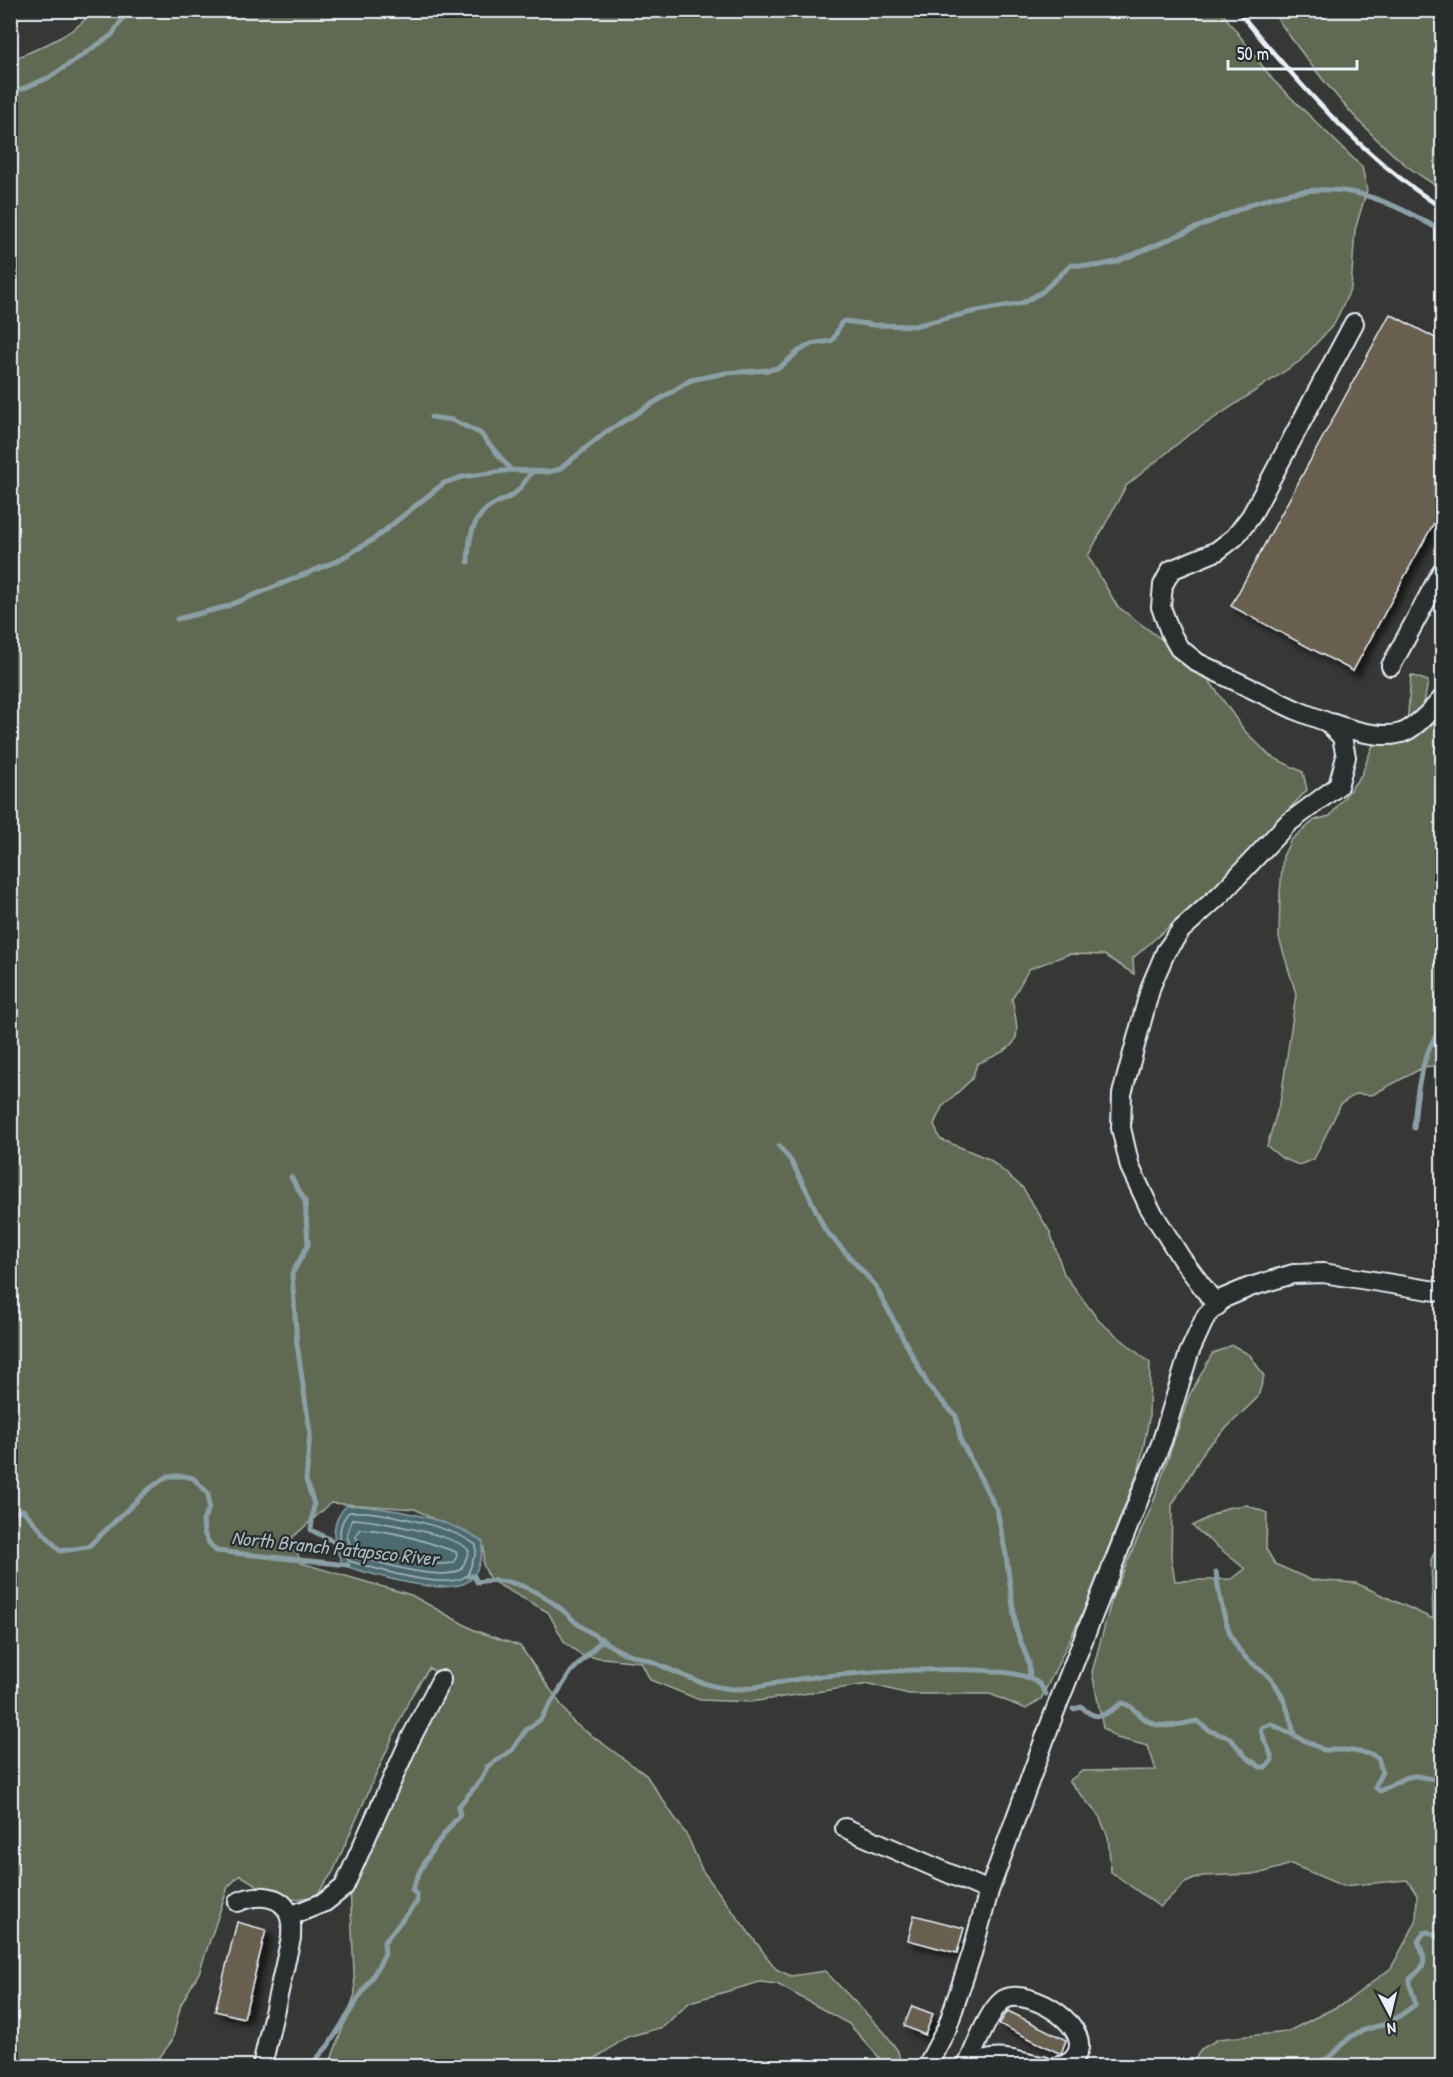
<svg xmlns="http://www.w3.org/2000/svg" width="1453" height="2077" viewBox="0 0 1453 2077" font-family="'Patrick Hand',sans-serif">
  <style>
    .green { fill: #606b52; stroke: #a4aea5; stroke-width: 1.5 }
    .water { fill: #4c6a6f; stroke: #8aa0a6; stroke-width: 1.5 }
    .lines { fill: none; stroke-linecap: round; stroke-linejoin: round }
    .shore { stroke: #aabbc1; stroke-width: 1.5 }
    .stream { stroke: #8aa0a6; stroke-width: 5 }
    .building { fill: #695f50; stroke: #e8f1f8; stroke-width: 1.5; filter: url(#shadow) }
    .minor-casing { stroke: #e8f1f8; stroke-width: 22 }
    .minor { stroke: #2a2d2e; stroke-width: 18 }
    .rail { stroke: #e8f1f8; stroke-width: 4.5 }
    .labels { text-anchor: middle; stroke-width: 4.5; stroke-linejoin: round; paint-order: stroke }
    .water-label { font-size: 20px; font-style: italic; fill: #aabbc1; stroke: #2a2d2e }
  </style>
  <defs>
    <filter id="shadow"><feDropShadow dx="5.5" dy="5.5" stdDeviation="3" flood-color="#0009"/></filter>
  </defs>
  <rect width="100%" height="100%" fill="#373735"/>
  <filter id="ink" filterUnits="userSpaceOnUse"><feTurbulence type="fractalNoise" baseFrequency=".0167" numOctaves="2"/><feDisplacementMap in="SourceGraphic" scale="12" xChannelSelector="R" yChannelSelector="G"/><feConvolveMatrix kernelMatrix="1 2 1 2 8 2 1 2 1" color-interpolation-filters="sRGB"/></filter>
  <g filter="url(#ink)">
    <path class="green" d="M92,10l1129,1 52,69 89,87 5,23 -12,40 -4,58 -17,36 -34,37 -114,76 -60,49 -38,70 29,50 84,63 43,61 26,26 33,16 4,18 -86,91 -88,77 1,16 -30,-19 -35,-1 -40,15 -17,30c10,47 7,46 -35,65l-5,15 -30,28 -8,17 6,15 49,20 34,29 27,44 14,42 35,47 51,42 -1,56 -10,50 -55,141 -43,89 -15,10 -36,-15h-81l-40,-10 -119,18 -50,-2 -50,-20 -9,-18 -58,-6 -18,-13 -17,-31 -58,-32 -7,-16 1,-17 -69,-38 -84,-6 -39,35 9,25 110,32 65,36 44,15 53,76 73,53 42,62 14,33 74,99 15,7 34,-5 60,62 13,18 3,15 -17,-3 -35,-39 -72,-40 -17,-2 -70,20 -27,25 -36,10 -37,25 -39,4h-219v-9l23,-63 -5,-107 98,-208 -19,-11 -19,30 -77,174 -17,24 -33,5 -43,-26 -12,12 -29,86 -18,31 -9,37 -13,17 -20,1 -9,7h-118l-1,-3v-2003c22,-9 70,-28 81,-50z
      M1272,11h170v179c-11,-8 -23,-15 -34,-23 -52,-42 -99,-102 -136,-156z
      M1411,675l17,6 -6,34 20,16v334l-18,2 -52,28 -16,-1 -15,10 -27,55 -15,6 -17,-7 -15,-12 14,-48 15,-104 -17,-56 1,-45 3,-37 8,-16 24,-20 15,-4 32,-42 13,-35 32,-13z
      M1232,1345l18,10 14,21 -6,21 -52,51 -34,57 -1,53 4,23 57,-2 13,-10 -53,-43 34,-18 21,-3 20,8 -1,36 9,15 36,16 45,3 77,36 -2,-59 11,-25v531h-251l10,-17 17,-10 69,-7 59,-30 45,-34 25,-46 1,-27 -10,-15 -64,6 -52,-22 -32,10 -57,2 -17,7 -25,24 -49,-35 -3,-35 -9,-21 -30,-35 13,-10 74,-1 -8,-24 -31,-8 -14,-10 -11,-56 21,-77 40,-92 36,-107 23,-42z"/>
    <path class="water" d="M347,1505c45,3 98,11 136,37 0,9 -5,32 -13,38 -23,19 -100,-7 -126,-14 -12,-21 -15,-43 3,-61z"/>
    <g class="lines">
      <path class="shore" d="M349,1512c31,-2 102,14 127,33 1,7 -1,11 -4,17 -1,4 -3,10 -5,13 -17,18 -97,-8 -118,-14 -11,-14 -13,-36 0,-49z
        M352,1519c20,0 109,17 117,32 -3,6 -5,18 -11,20 -20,10 -84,-9 -105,-17l-6,-18z
        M360,1529c33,1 65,12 96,23l1,4 -4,7c-31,5 -64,-7 -94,-16l-3,-11z"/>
      <path class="stream" d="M10,94l40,-17 62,-42 16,-25
        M431,417l21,3 28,13 31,37
        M468,562c1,-23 3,-45 25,-57 6,-4 15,-6 21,-11 7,-5 12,-15 18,-22
        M177,619l48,-12 112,-46 37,-22 70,-56 18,-6 49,-7 37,2 12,-3 46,-37 85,-52 35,-7 44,-3 10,-3 19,-16 12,-7 20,-3 3,-3 7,-15 3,-2 30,4 40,1 58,-14 50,-9 20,-11 29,-27 25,1 20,-4 138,-59c78,-27 120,-11 188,28
        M1414,1128c2,-35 7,-73 28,-102
        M779,1146l12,15 15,28 19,41 50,55 54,102 27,29 5,25 36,69 9,45 10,74 13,34 1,16
        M291,1177l14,24 3,44 -16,29 5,70 13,89 -4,47 8,24 -3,26 28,14
        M10,1513l13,-3 37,41 28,-4 62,-59 18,-12h16l9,2 15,15 1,15 -6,13 1,12 5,10 7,8 132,14
        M1216,1572c3,25 9,63 27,83 8,9 20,15 28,24 12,13 20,39 23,55
        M468,1576h6l3,6c32,-6 60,7 84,27 7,5 13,13 21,18 11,7 23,15 34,22 10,6 24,7 34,12 27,11 53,26 82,28 19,1 36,-5 54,-8 40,-7 224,-23 252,2 3,2 6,7 8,11
        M1073,1709l9,-2c16,17 25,6 40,-4 10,2 15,10 23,16 15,12 35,5 52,2l13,10 20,7 16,19 14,10h6l6,-7c-1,-11 -10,-20 -11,-32l10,-4 53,26h22l25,4 7,4 4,13 -7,16 5,4c10,-5 25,-16 37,-15 10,2 16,4 25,3
        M310,2066l18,-20 46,-72 11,-20 -1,-12 33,-40v-7l-5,-5c10,-29 28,-52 48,-75l-2,-8 23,-27 6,-13 25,-17 14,-20 14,-10 31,-48 30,-31v-3
        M1306,2066l3,-4c28,-1 25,-13 43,-26 11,-8 23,-8 35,-13 10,-4 19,-12 28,-18 0,-10 -6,-16 -5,-26 18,-15 16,-17 8,-38l6,-8 4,-1 14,7"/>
    </g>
    <path class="building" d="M1390,314l53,28v164l-90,165 -122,-65z
      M914,1915l50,13 -7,25 -49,-13z
      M237,1922l29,8 -22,88 -29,-7z
      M912,2006l21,8 -8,21 -21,-9z
      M1008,2011l58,29 -5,14 -62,-30z"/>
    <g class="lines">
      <g class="minor-casing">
        <path id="minor" d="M1391,666l51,-95
          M1331,723c20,7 57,19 77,7 13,-8 24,-20 34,-31
          M1217,1306l-36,-48 -32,-51 -19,-40 -9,-39 1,-34 29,-108 15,-35 15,-21 41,-37 65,-69 51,-38 8,-29 -4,-20 -15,-15 -29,-11 -100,-48 -19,-15 -9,-16 -9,-25 2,-22 8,-15 46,-19 18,-14 16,-21 103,-193
          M845,1828l144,63 -17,62 -25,75 -20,38
          M989,1891l66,-180 107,-270 27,-88 17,-37 18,-18 26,-11 43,-13 30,-1 119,19
          M238,1902c18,-8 47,-9 52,16 2,6 1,13 1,20l-29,128
          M290,1916l35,-14 19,-15 66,-147 31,-60
          M967,2066c7,-15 23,-60 38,-67 25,-12 93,30 69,59 -5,5 -9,8 -16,8
          M974,2066c21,-15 46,-3 69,0"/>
      </g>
      <use href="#minor" class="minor"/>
      <path class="rail" d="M1237,10c63,75 122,144 205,198"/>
    </g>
  </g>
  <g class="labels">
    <g class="water-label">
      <text transform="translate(335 1548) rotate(6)" y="7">North Branch Patapsco River</text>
    </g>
  </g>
  <rect width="1453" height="2077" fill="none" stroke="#2a2d2e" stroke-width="36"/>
  <rect x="18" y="18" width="1417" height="2041" fill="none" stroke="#e8f1f8" stroke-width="2" filter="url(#ink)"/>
  <g transform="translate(1390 2014) rotate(173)" stroke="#2a2d2e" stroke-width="4.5" paint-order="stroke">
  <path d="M0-4.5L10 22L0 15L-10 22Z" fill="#e8f1f8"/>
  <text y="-9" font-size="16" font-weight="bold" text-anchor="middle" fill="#e8f1f8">N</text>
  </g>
  <path d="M1228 60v9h129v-9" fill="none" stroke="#e8f1f8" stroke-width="3"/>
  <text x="1237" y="60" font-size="18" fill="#e8f1f8" stroke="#2a2d2e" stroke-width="4.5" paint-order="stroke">50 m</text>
</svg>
